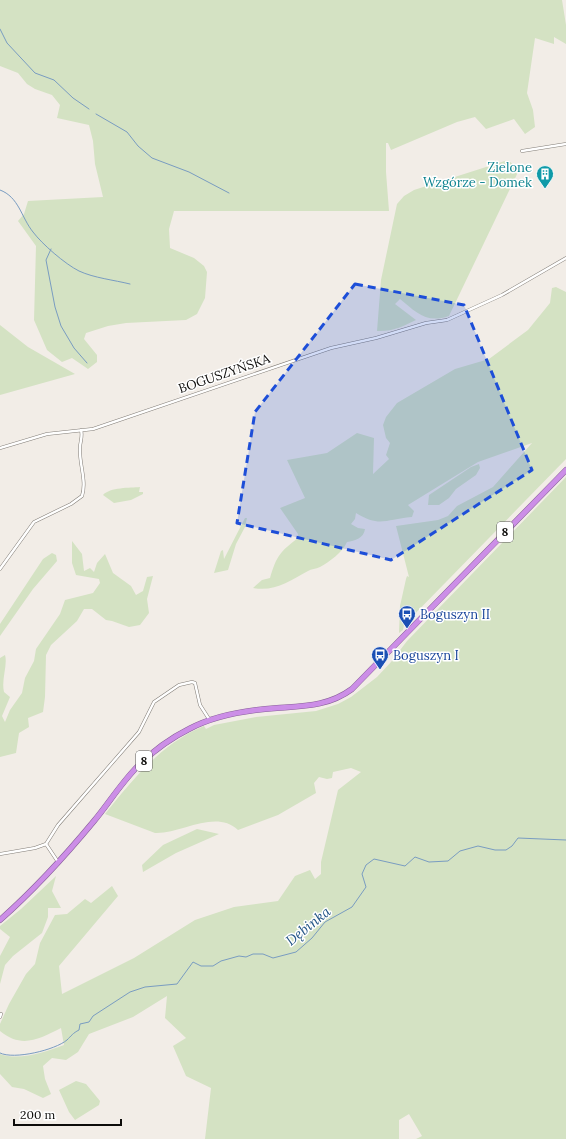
<svg xmlns="http://www.w3.org/2000/svg" width="566" height="1139" viewBox="0 0 566 1139" font-family="Lora,serif">
  <style>
    .green { fill: #d4e2c3 }
    .lines { fill: none; stroke-linecap: round; stroke-linejoin: round }
    .stream { stroke: #799cc1; stroke-width: 1 }
    .street-casing { stroke: #827d77; stroke-width: 3.5 }
    .highway-casing { stroke: #89609a; stroke-width: 6 }
    .street { stroke: #fff; stroke-width: 2.5 }
    .highway { stroke: #cc8ee7; stroke-width: 5 }
    .marked { fill: #1d4ed8; fill-opacity: 0.2; stroke: #1d4ed8; stroke-width: 3; stroke-dasharray: 8 5; stroke-linejoin: round }
    .labels { text-anchor: middle; stroke-width: 3; stroke-linejoin: round; paint-order: stroke }
    .shield { fill: #fff; stroke: #565554; stroke-width: 1 }
    .shield-label { font-size: 12px; font-weight: bold; fill: #0d0c0a }
    .culture-label { font-size: 13px; fill: #0d838f; stroke: #fff; text-anchor: end }
    .street-label { font-size: 13px; fill: #0d0c0a; stroke: #fff }
    .transit-label { font-size: 13px; fill: #164399; stroke: #fff; text-anchor: start }
    .water-label { font-size: 14px; font-style: italic; fill: #225486; stroke: #fff }
  </style>
  <rect width="100%" height="100%" fill="#f2ede7"/>
  <path class="green" d="M0,0h562l4,25v19l-12,-7v7l-19,-6 -8,55 6,17 2,17 -10,7 -11,-15 -28,10 -11,-12 -18,5 -66,28 -3,-7h-2v29l3,39h-215l-5,18 1,19 24,10 10,8 3,6 -2,26 -8,16 -11,6 -60,3 -18,3 -22,7 -2,6 13,16v7l-9,7 -16,-11 -10,4 -15,-12 -13,-30 2,-74 -18,-25 6,-7 4,-13 75,-4 -8,-33 -2,-23 -4,-16 -32,-7 3,-13 -8,-10 -17,-6 -8,-5 -9,-11 -18,-7z
    M508,160l11,10 -70,146c-23,8 -33,-4 -49,-17l-5,5 21,16c-12,6 -24,12 -39,11l4,-51 16,-76 7,-8 10,-6z
    M556,287l10,5v167l-162,166 -1,5 -4,3 1,-27 6,-27 1,-3 2,1 -13,-51 42,-6 10,-4 9,-10 36,-19 39,-44 -54,19 -70,43 6,6 -2,6c-26,2 -32,11 -56,-4l-1,6 -4,5 7,4 7,1c-1,9 -10,12 -18,13 -4,10 -18,20 -27,25 -4,2 -9,2 -12,4 -19,10 -33,21 -55,17l9,-8 8,-2c7,-23 10,-26 28,-40v-4l-18,-26 25,-10 -18,-38 40,-7 30,-20 17,5 -1,36 16,-15 -3,-4 4,-12 -4,-5 -3,-13 3,-8 11,-14 58,-34 34,-10 39,-29 22,-27 2,-15z
    M0,325l28,22 47,27 -75,21z
    M479,464l1,4 -4,7 -20,14 -7,9 -10,7h-11l1,-10 42,-28z
    M566,477v662h-150l6,-3 -13,-22 -10,6v19h-194l6,-51 -25,-12 -13,-30 13,-8 -21,-20 2,-22 -34,21 -44,17 -11,18 -12,8 -14,-2 -9,8 2,13 6,15 -8,4 -19,-9 -12,-2 -12,-13v-20c20,7 45,-2 64,-9l-3,-17c-22,11 -39,21 -61,3v-7l9,-20 17,-30 9,-10 5,-21 15,-28 12,-1 18,-15 6,4 21,-17 6,10 -59,70 3,28 72,-36 61,-38 39,-13 44,-6 17,-25 15,-6 5,9 6,-5v-12l17,-72 23,-18 -10,-4 -18,4 -1,6 -5,1 -8,-2 -5,6 2,10 -38,22 -40,15c-23,-21 -56,4 -83,3l-50,-19c28,-35 57,-71 99,-88l2,3 8,-4 42,-8 60,-6 22,-7 13,-7 26,-20 14,-15 16,-21z
    M140,487l-1,5h4v2l-12,6 -17,3 -11,-8c7,-8 27,-7 37,-8z
    M245,518h2l-2,9 -9,17 -8,26 -14,3 7,-22 2,-1 1,9z
    M72,541l10,13 2,17 6,-3 4,4 3,-9 8,-9 8,19 18,13 5,9 7,-4 4,-14 6,-1 -6,23 2,14 -9,12 -11,2 -17,-6 -6,-1 -14,-11h-8l-7,12 -26,24 -5,10 -1,42 -2,15 -15,6 1,9 -10,6 -3,20 -16,4v-99l5,-3c3,10 -4,24 -1,37l6,5 -8,19 3,6 5,-12 12,-17 3,-15 9,-17 2,-12 24,-35 5,-14 28,-7 7,-10 -1,-4 -23,-4 -4,-12z
    M52,553l4,2 1,6 -24,28 -33,47v-12l43,-65z
    M197,829l22,5 -43,19 -33,19 -1,-7 21,-20z
    M56,876l-4,15 9,17h-13v9l-6,16 -29,23 -8,9 -5,19v-28l10,-19 -10,-8v-3l21,-17z
    M76,1081l10,3 14,17 -1,4 -24,15 -6,-8 -10,-22z"/>
  <g class="lines">
    <path class="stream" d="M0,29l7,14 28,30 19,7 19,18 16,11
      M96,114l31,18 11,14 14,12 37,14 40,21
      M0,190c19,7 21,27 33,42 9,12 32,32 46,39 15,7 35,9 51,13
      M51,249l-5,11 9,47 6,19 13,22 13,15
      M0,1053c14,7 55,-3 67,-13 4,-4 6,-7 12,-10l1,-6 9,-2 4,-6 37,-24 15,-5 32,-3 16,-22 8,4h12l8,-5 18,-5 7,1 7,-3h10l10,4 23,-6 16,-14 13,-16 27,-15 14,-20 -4,-13 4,-9 8,-6 31,7 10,-9 14,5 19,-1 12,-10 18,-5 17,4h11l6,-4 6,-8 48,2"/>
    <g class="street-casing">
      <path id="street" d="M522,151l44,-7
        M0,448l47,-14 46,-5 238,-81 45,-10 50,-15 21,-3 55,-25 64,-37
        M0,569l34,-47 37,-18 11,-8c5,-15 -3,-32 -2,-48 0,-7 3,-11 1,-18
        M0,854l35,-6 11,-4
        M58,862l-12,-18 12,-19 81,-93 15,-30 25,-17 13,-3 3,1 5,22 9,14
        M0,1017l1,-3"/>
    </g>
    <g class="highway-casing">
      <path id="highway" d="M0,920c34,-30 65,-64 94,-99 15,-18 27,-38 44,-55 14,-14 33,-28 51,-37 26,-14 59,-19 88,-21 28,-2 52,-2 75,-19l214,-219"/>
    </g>
    <use href="#street" class="street"/>
    <use href="#highway" class="highway"/>
  </g>
  <path class="marked" d="M355,284l109,21 68,165 -141,90 -154,-37 18,-111z"/>
  <defs>
    <g id="building-pin" transform="scale(0.9)"><path d="M0 17L-7.5 6A9.5 9.5 0 1 1 7.5 6Z" fill="#0f9aa8" stroke="#fff"/><path d="M-4-6H4V6H1V3H-1V6H-4ZM-2.5-4.3h1.7v1.8h-1.7ZM.8-4.3h1.7v1.8H.8ZM-2.5-1h1.7V.8h-1.7ZM.8-1h1.7V.8H.8Z" fill="#fff"/></g>
    <g id="bus-pin" transform="scale(0.9)"><path d="M0 17L-7.5 6A9.5 9.5 0 1 1 7.5 6Z" fill="#1a4fb4" stroke="#fff"/><path d="M-5-6H5V4H4V6H2V4H-2V6H-4V4H-5ZM-3.5-4V0h7V-4ZM-3.5 1.2v1.5H-2V1.2ZM2 1.2v1.5H3.5V1.2Z" fill="#fff"/></g>
  </defs>
  <g fill-rule="evenodd">
    <use href="#building-pin" x="545" y="174"/>
    <use href="#bus-pin" x="407" y="614"/>
    <use href="#bus-pin" x="380" y="655"/>
  </g>
  <g class="labels">
    <g class="shield">
      <rect x="497" y="522" width="16" height="20" rx="3"/>
      <rect x="136" y="751" width="16" height="20" rx="3"/>
    </g>
    <g class="shield-label">
      <text x="505" y="536">8</text>
      <text x="144" y="765">8</text>
    </g>
    <g class="culture-label">
      <text x="532" y="172">Zielone<tspan x="532" dy="15">Wzgórze - Domek</tspan></text>
    </g>
    <g class="street-label">
      <text transform="translate(224 373) rotate(-19)" y="5">BOGUSZYŃSKA</text>
    </g>
    <g class="transit-label">
      <text x="420" y="619">Boguszyn II</text>
      <text x="393" y="660">Boguszyn I</text>
    </g>
    <g class="water-label">
      <text transform="translate(308 926) rotate(-39)" y="5">Dębinka</text>
    </g>
  </g>
  <path d="M14 1119v6h107v-6" fill="none" stroke="#0d0c0a" stroke-width="2"/>
  <text x="20" y="1119" font-size="12" fill="#0d0c0a" stroke="#ffffff" stroke-width="3" paint-order="stroke">200 m</text>
</svg>
